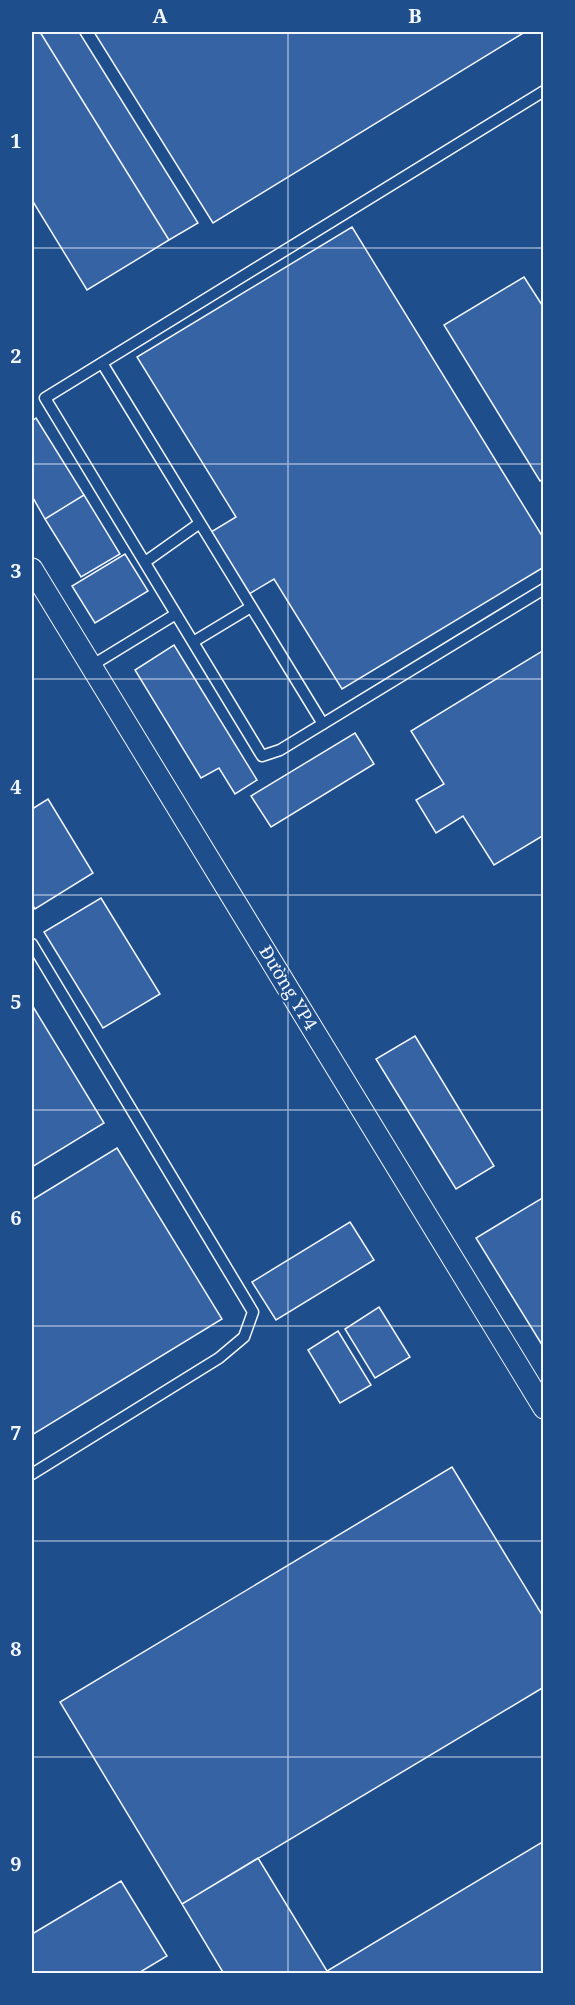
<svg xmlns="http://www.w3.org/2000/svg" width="575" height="2005" viewBox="0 0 575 2005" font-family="'Noto Serif',serif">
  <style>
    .building { fill: #3563a3; stroke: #f2f6ff; stroke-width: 1.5 }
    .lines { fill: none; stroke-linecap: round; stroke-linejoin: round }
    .service-casing { stroke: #f2f6ff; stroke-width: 13 }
    .minor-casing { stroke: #f2f6ff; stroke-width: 23 }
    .service { stroke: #1f4e8c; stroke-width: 10 }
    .minor { stroke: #1f4e8c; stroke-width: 21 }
    .grid { fill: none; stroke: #f2f6ff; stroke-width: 1.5; stroke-opacity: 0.55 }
    .labels { text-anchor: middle; stroke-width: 4.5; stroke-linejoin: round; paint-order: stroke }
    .street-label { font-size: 18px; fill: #f2f6ff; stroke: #1f4e8c }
    .neatline { fill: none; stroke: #f2f6ff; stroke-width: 2 }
    .grid-label { font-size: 20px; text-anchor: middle; font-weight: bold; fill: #f2f6ff }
  </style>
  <rect width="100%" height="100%" fill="#1f4e8c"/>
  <path class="building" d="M32,32h8l129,208 -82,50 -55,-90z
    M40,32h39l119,191 -29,17z
    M94,32h431l-312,191z
    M352,227l192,312v28l-202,122 -68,-110 -25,15 -38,-62 25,-15 -99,-160z
    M524,277l20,31v171l-4,2 -96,-156z
    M36,418l48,77 -39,24 -13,-23v-75z
    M84,495l36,59 -39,23 -36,-58z
    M125,554l23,37 -53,32 -23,-37z
    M174,645l83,135 -22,14 -16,-26 -18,10 -66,-108z
    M544,650v185l-50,30 -31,-49 -27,17 -20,-33 28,-16 -33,-53z
    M355,733l19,31 -103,63 -20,-31z
    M48,799l45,74 -58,36 -3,-5v-95z
    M101,898l59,96 -57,34 -59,-96z
    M32,1005l72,118 -72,44z
    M415,1036l79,130 -38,23 -80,-130z
    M117,1148l105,171 -190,116v-235z
    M544,1197v151l-68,-110z
    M350,1222l24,38 -98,60 -24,-38z
    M379,1307l31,50 -35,21 -30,-49z
    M338,1331l33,54 -31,18 -32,-53z
    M452,1467l92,151v69l-362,217 -122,-202z
    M544,1841v133h-222z
    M258,1858l69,113 -5,3h-98l-42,-70z
    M121,1881l46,75 -30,18h-105v-40z"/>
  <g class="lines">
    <g class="service-casing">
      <path id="service" d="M544,91l-499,307 217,358 18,-6 264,-161
        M102,363l221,361
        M145,562l55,-39
        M193,642l58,-35
        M91,666l85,-52
        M32,944l221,368 -9,25 -25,21 -187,116"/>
    </g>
    <g class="minor-casing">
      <path id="minor" d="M32,569l512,839"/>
    </g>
    <use href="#service" class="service"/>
    <use href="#minor" class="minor"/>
  </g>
  <path class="grid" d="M288,32v1942M32,248h512M32,464h512M32,679h512M32,895h512M32,1110h512M32,1326h512M32,1541h512M32,1757h512"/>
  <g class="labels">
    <g class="street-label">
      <text transform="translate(288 988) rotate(59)" y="6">Đường YP4</text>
    </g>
  </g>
  <rect width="575" height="2005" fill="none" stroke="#1f4e8c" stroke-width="66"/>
  <rect x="33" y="33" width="509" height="1939" class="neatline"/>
  <g class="grid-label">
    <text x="160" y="23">A</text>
    <text x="415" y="23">B</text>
    <text x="16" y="148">1</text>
    <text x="16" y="363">2</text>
    <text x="16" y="578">3</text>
    <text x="16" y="794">4</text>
    <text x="16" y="1009">5</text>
    <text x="16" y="1225">6</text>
    <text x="16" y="1440">7</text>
    <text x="16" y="1656">8</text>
    <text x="16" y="1871">9</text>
  </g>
</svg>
